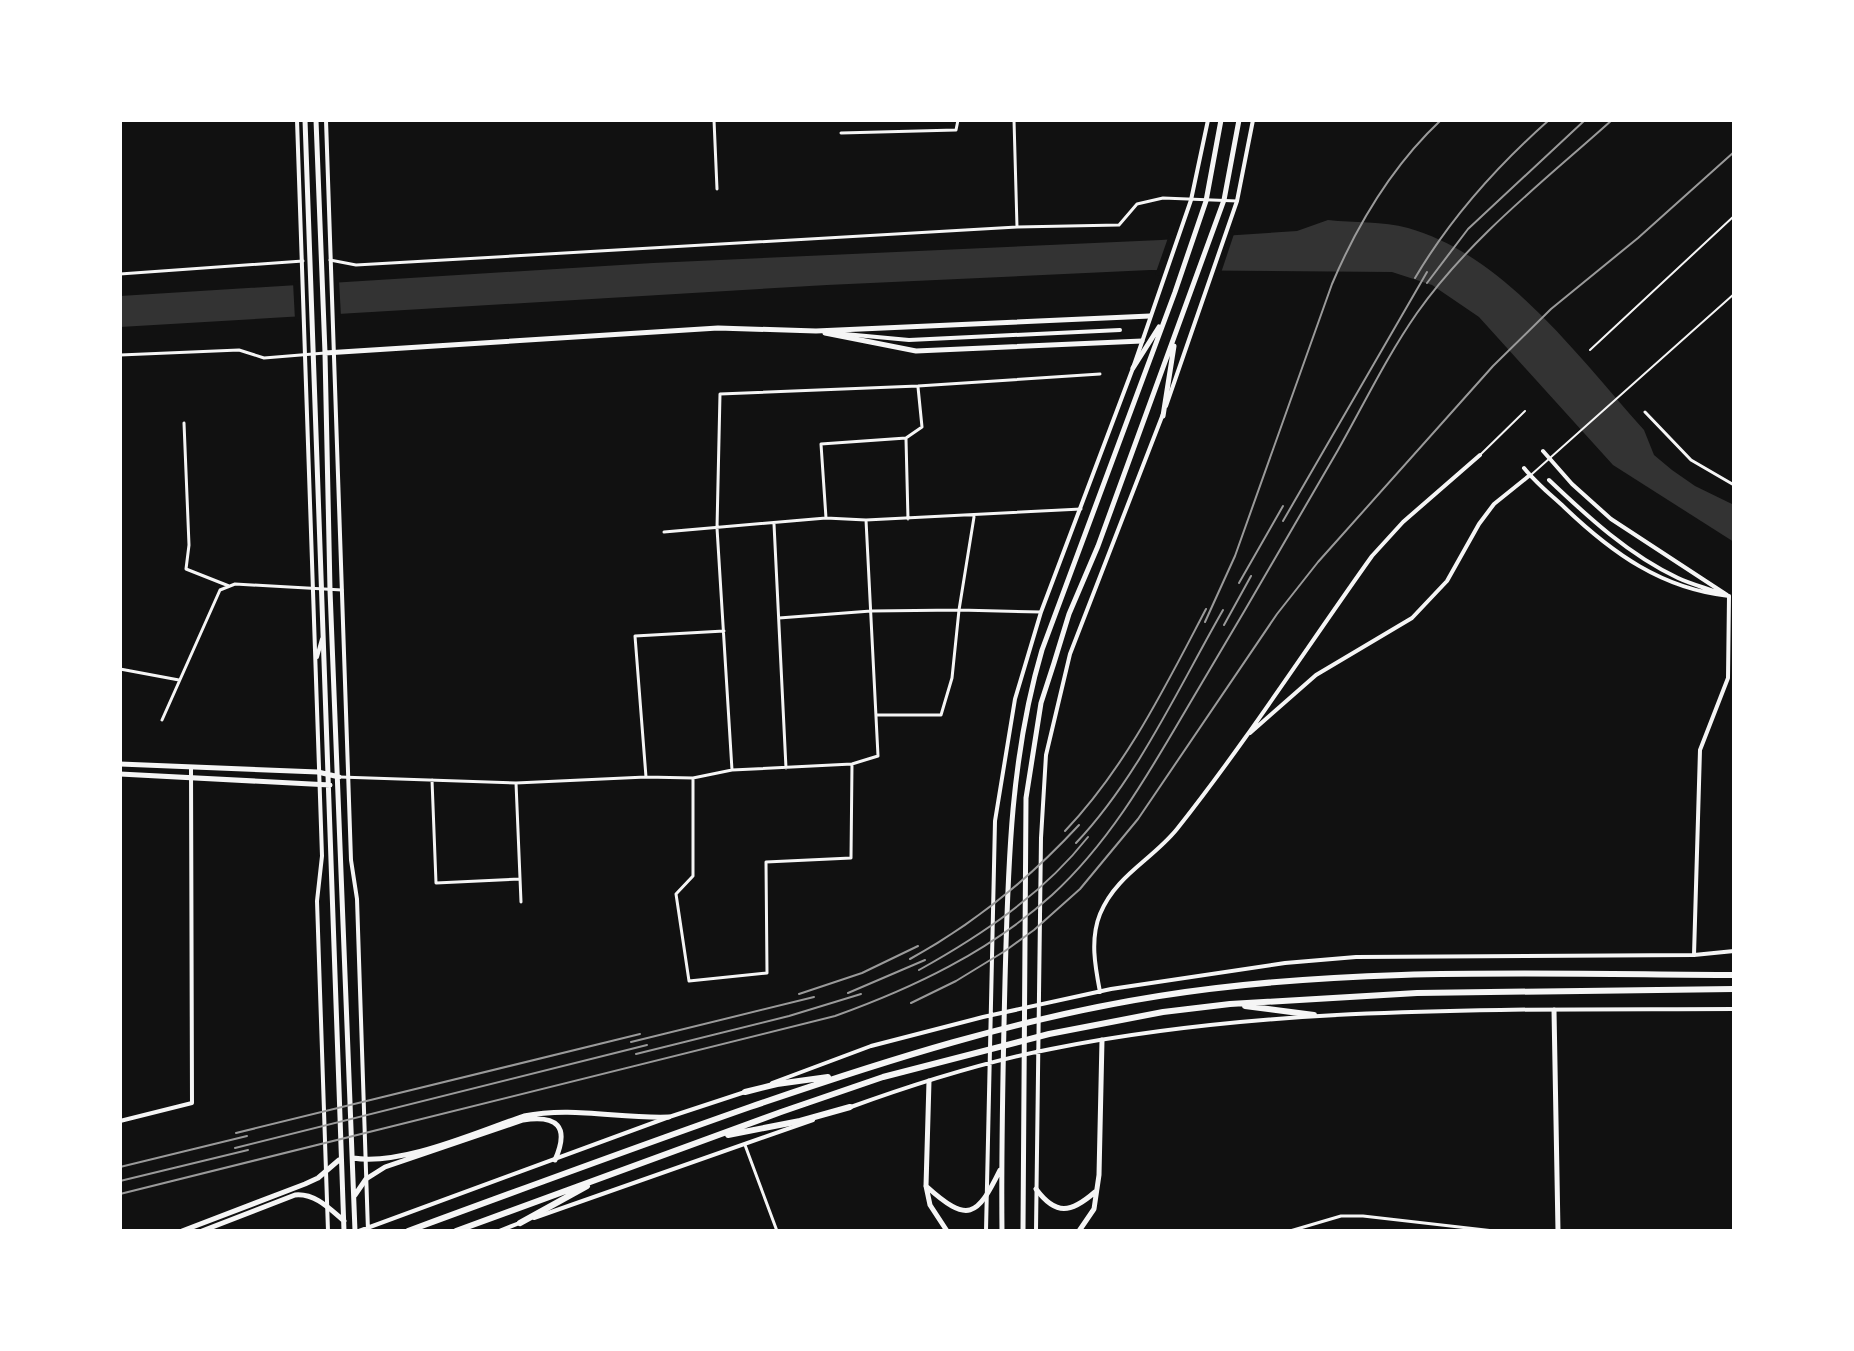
<svg xmlns="http://www.w3.org/2000/svg" width="1854" height="1351" viewBox="0 0 1854 1351" font-family="'Roboto Serif',serif">
  <style>
    .water { fill: #333 }
    .pier { fill: #111 }
    .lines { fill: none; stroke-linecap: round; stroke-linejoin: round }
    .service { stroke: #f5f5f5; stroke-width: 2 }
    .minor { stroke: #f5f5f5; stroke-width: 3 }
    .tertiary { stroke: #f5f5f5; stroke-width: 4 }
    .secondary { stroke: #f5f5f5; stroke-width: 5 }
    .primary { stroke: #f5f5f5; stroke-width: 5 }
    .trunk { stroke: #f5f5f5; stroke-width: 6 }
    .rail { stroke: #9a9a9a; stroke-width: 2 }
  </style>
  <rect width="100%" height="100%" fill="#111"/>
  <path class="water" d="M1328,220c26,3 55,1 80,8 97,27 171,130 236,202l10,25 18,15 23,16 39,19v37l-121,-77 -134,-148 -47,-32 -40,-13 -242,-2 -323,15 -707,42v-31l533,-33 508,-23 136,-9z"/>
  <path class="pier" d="M1235,231l-15,45 -65,-1 14,-40z
    M339,279l2,38 -46,3 -2,-38z"/>
  <g class="lines">
    <path class="service" d="M1590,350l144,-134
      M1480,455l45,-44
      M1532,474l202,-180"/>
    <path class="minor" d="M714,120l3,69
      M1014,120l3,107
      M841,133l115,-3 2,-10
      M330,260l26,5 661,-38 102,-2 18,-21 26,-6 74,3
      M120,274l183,-13
      M120,355l119,-5 25,8 61,-5
      M1645,412l46,48 43,25
      M184,423l5,122 -3,24 43,17
      M906,439l2,80
      M974,517l-15,93 82,2
      M826,518l-5,-74 85,-6 16,-11 -4,-40
      M774,524l12,244
      M664,532l162,-14 40,2 215,-11
      M779,618l92,-7 88,-1 -7,68 -11,37h-64
      M120,669l59,11
      M162,720l58,-130 15,-6 107,6
      M732,770l-15,-242 3,-134 198,-8 182,-12
      M340,777l176,6 130,-6 47,1 39,-8 120,-6 26,-8 -12,-236
      M646,777l-11,-141 89,-5
      M693,778v98l-17,18 13,87 78,-8 -1,-111 85,-4 1,-94
      M432,780l4,103 84,-4
      M516,783l5,119
      M745,1145l32,86
      M1290,1231l51,-15h22l131,15"/>
    <path class="tertiary" d="M297,120l25,736 -5,45 11,330
      M326,120l25,740 6,39 11,332
      M834,333l75,7 211,-10
      M1166,406l71,-205 16,-81
      M1543,451l29,33 39,35 116,76
      M1524,468c12,15 27,27 40,39 48,46 98,82 165,89
      M1549,480c39,37 80,75 129,98 13,6 28,10 41,15
      M317,657l5,-18
      M1250,733l66,-58 96,-57 35,-37 32,-57 15,-20 36,-29
      M1694,955l6,-205 28,-72 1,-82
      M1100,992c-5,-26 -10,-53 0,-78 16,-39 52,-54 77,-85 69,-87 130,-182 195,-273l31,-34 77,-67
      M772,1083l99,-37 112,-29 128,-28 174,-26 71,-6 338,-2 40,-4
      M848,1108c66,-24 135,-46 203,-59 226,-45 454,-39 683,-40
      M120,1121l72,-18 -1,-335
      M534,1218l279,-98
      M359,1231l310,-114 76,-25
      M499,1231l23,-9
      M986,1231l9,-410 20,-122 26,-87 92,-244 58,-168 17,-80
      M1036,1231l5,-393 5,-83 24,-101 93,-240"/>
    <path class="secondary" d="M305,120l39,1111
      M316,120l9,233 5,237 25,641
      M825,333l91,18 226,-10
      M325,353l393,-25 98,3 334,-15
      M120,764l198,8 21,5
      M120,774l210,11
      M1554,1010l4,221
      M353,1158c49,8 123,-26 171,-42 48,-10 96,3 145,1
      M355,1195l11,-16 19,-12 138,-47c34,-5 47,6 32,40
      M182,1231l123,-47 13,-6 21,-18
      M202,1231l93,-36c20,-2 35,14 49,26"/>
    <path class="primary" d="M1133,368l26,-41
      M1163,416l11,-70
      M929,1081l-3,105 4,19 17,26
      M926,1186c42,38 51,31 74,-16
      M1036,1189c20,27 35,24 59,3
      M1002,1231c-1,-83 1,-167 3,-250 3,-112 5,-223 37,-331l133,-358 31,-91 15,-81
      M1023,1231l3,-433 15,-95 13,-40 15,-49 29,-68 126,-346 15,-80
      M1079,1231l15,-22 5,-34 3,-135"/>
    <path class="trunk" d="M1245,1006l69,9
      M745,1092l32,-8 51,-7
      M728,1135l72,-14 50,-14
      M520,1223l67,-37
      M408,1231c114,-42 228,-84 342,-124 134,-46 269,-89 409,-111 190,-30 384,-22 575,-21
      M456,1231l325,-119 102,-35 166,-43 114,-22 67,-8 187,-11 317,-4"/>
    <path class="rail" d="M1415,278c36,-61 81,-111 134,-158
      M1427,283l41,-54 117,-109
      M1283,521l144,-249
      M1239,583l44,-77
      M1205,622l30,-66 97,-272c26,-61 60,-118 109,-164
      M1224,625l27,-49
      M1065,831c61,-64 100,-144 141,-222
      M1076,843c61,-64 103,-156 147,-233
      M910,959c64,-35 120,-81 169,-134
      M919,970c63,-35 124,-76 169,-133
      M848,993l77,-33
      M799,994l63,-21 56,-27
      M911,1003l45,-22 49,-30 29,-21 46,-41 58,-70 139,-205 41,-52 175,-196 58,-57 87,-71 96,-86
      M631,1042l183,-45
      M636,1054l153,-38 72,-22
      M236,1133l404,-99
      M235,1148l412,-103
      M120,1167l127,-31
      M120,1181l128,-31
      M120,1194l715,-178c78,-28 154,-64 217,-121 59,-54 98,-124 138,-192 50,-84 99,-168 148,-253 26,-46 49,-94 79,-137 53,-75 127,-132 195,-193"/>
  </g>
  <rect width="1854" height="1351" fill="none" stroke="#ffffff" stroke-width="244"/>
</svg>
